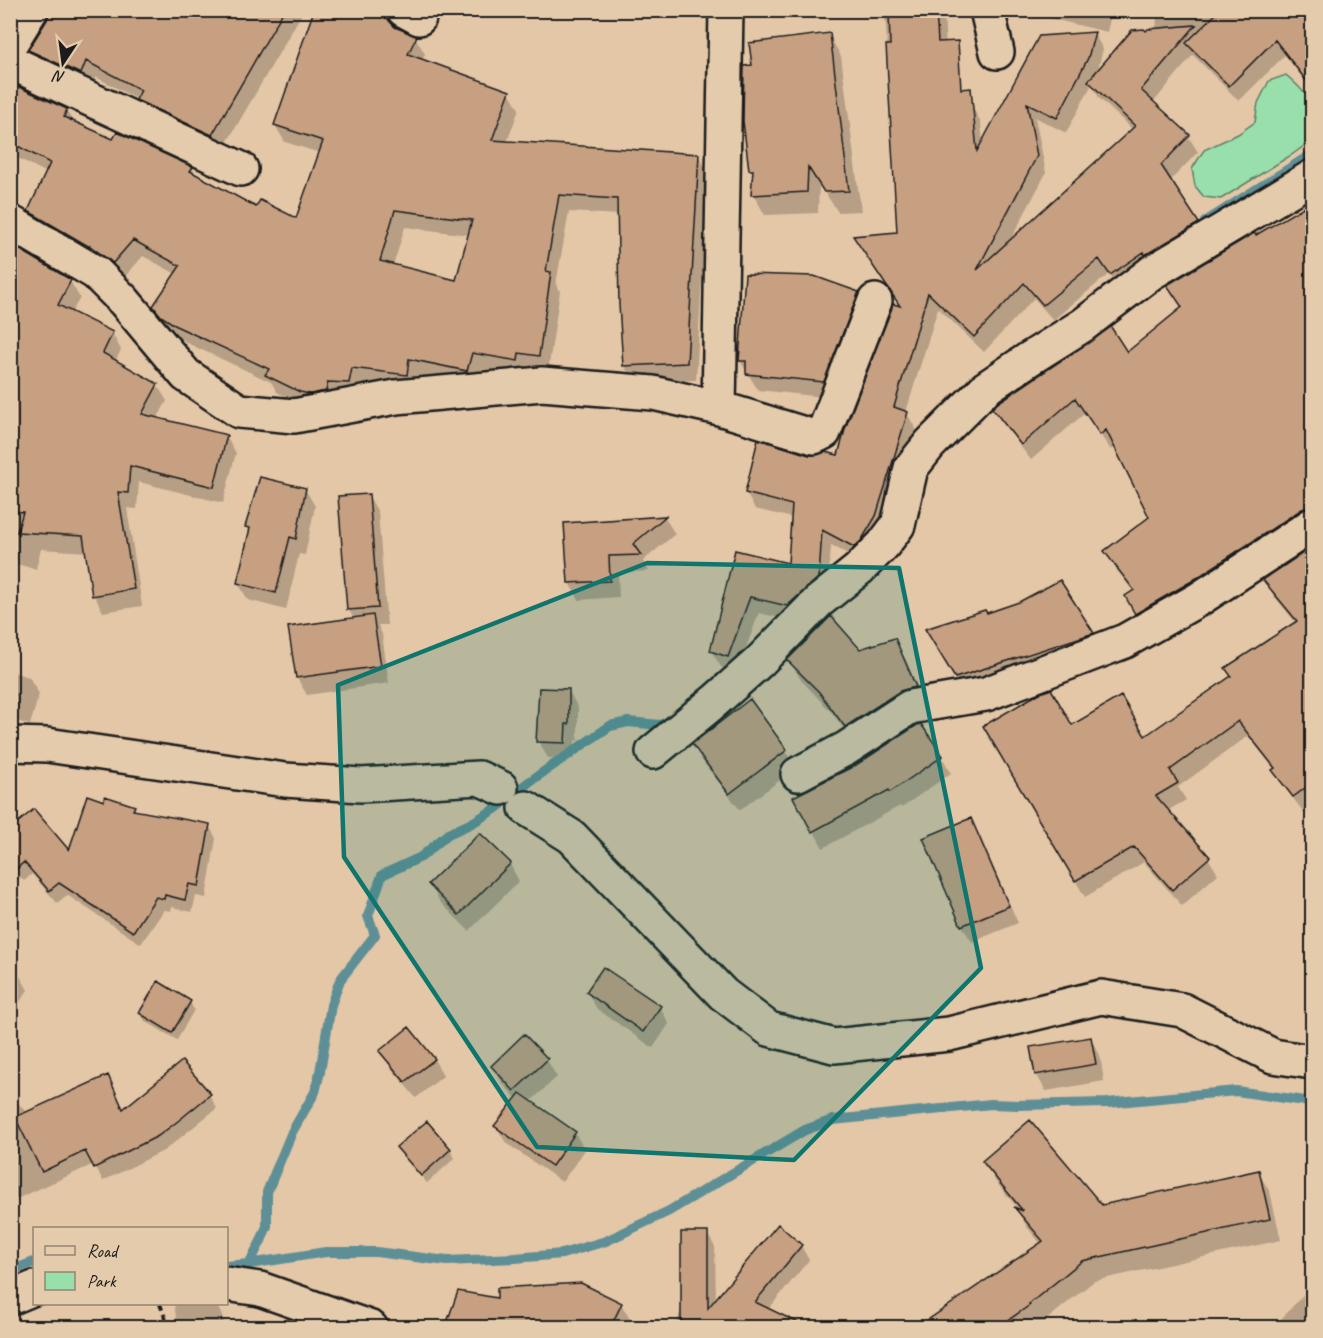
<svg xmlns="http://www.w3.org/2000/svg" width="1323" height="1338" viewBox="0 0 1323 1338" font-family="Caveat,sans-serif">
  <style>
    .green { fill: #99dfac; stroke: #5a7e64; stroke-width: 1.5 }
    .shadow { fill: #0003; fill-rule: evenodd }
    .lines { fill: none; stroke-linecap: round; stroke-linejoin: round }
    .stream { stroke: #5f8f96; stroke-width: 10 }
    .building { fill: #c7a082; stroke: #1c1c1c; stroke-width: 1.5; fill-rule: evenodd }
    .minor-casing { stroke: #1c1c1c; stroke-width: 38 }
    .path { stroke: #1c1c1c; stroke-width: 4; stroke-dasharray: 6 4.5; stroke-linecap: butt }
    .minor { stroke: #e4cbac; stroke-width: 33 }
    .marked { fill: #0f766e; fill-opacity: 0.2; stroke: #0f766e; stroke-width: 4.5; stroke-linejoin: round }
  </style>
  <rect width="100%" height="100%" fill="#e4c7a7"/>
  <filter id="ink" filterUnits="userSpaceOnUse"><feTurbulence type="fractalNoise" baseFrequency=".0167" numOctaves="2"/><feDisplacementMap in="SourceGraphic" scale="12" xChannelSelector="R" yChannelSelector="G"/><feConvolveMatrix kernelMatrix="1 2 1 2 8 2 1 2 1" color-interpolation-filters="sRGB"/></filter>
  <g filter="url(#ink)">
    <path class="green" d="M1286,75c29,25 27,28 26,65l-19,14 -72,45 -17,-2 -9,-11 -3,-17 12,-19 34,-16 17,-12 3,-19 11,-22z"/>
    <path class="shadow" d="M51,10h253l-82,141 -75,-34 -10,-18 -41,-22 -6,13 -50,-23 -10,-17 18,-30z
      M315,10h91l-9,8 -3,10 21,9 10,17 -3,7 87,31 10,17 -12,33 191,13 10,17 -12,208 -62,2 -10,-17 -5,-150 -50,-3 -13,72 4,7 -12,81 -21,5 -46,-8 -4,19 -59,-12 -2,15 -55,-7 -2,15 -48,10 -34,-17 -6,-10 -82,-38 -17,-11 -17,-27 21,-32 -33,-18 -20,23 -84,-51 -10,-17 18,-38 -37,-19v-69l56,25 7,12 40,19 79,27 4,8 61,33 40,11 23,-67 -35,-11 -10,-17zM405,227l64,8 -12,47 -64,-16z
      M424,10h19l-3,10z
      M885,10h59l8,161 20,-65 9,17 2,20 111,-109 9,15 -6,24 49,-40 10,-3 1,-12 6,-8h149v80l-27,-35 -46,46 -46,-46 -40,48 35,33 10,16 -28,29 36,58 -86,51 -11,-16 -56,46 -19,-22 -50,54 -46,-44 -32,104 10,17 -32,103 -20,31 -33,-18 -3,48 -31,29 -38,-9 -22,59 -16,-5 -10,-16 25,-99 54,13 3,-47 -38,-9 -9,-16 62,-37 31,1 63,-149zM1092,84l7,14 34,32 -124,113 37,-70 -11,-56 31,16z
      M1015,10h97l-5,22z
      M829,35l12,21 20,155 -23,1 -19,-28 -1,29 -53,2 -12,-21 1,-19 -3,-6 3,-103z
      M1312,203v322l-166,104 -19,-33 7,-4 -19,-24 -9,-17 45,-34 -35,-71 -5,4 -26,-37 -54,47 -27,-35 -10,-16 133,-55 55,-45 -13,-23z
      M10,246l60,35 10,17 -9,15 41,20 9,17 -6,12 42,23 10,16 -10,18 69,17 10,17 -13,50 -84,-21 -2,27 -10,-1 15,98 -39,6 -9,-17 -7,-43 -46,-3 -5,20 -20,-5v30h-6z
      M858,293l10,17 -35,88 -75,-8 -18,-29z
      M305,489l10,17 -10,49 -6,-1 -13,56 -38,-10 -10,-17 13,-50 -4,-7z
      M368,495l10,17 9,113h-9l4,9 7,49 -82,12 -10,-17 57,-59 -5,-9z
      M665,518l10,16 -32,27 6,10 -31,2 1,24 -40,3 -10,-17 -3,-59z
      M1312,549v257l-8,7 -20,-27 -9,-16 -27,-34 -70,51 8,13 -19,11 41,47 10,16 -36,32 -38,-44 -59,35 -100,-170h87l73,11 87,-61 64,-54 -22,-27 -9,-16z
      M1060,582l45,73 -137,44 -40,-69 59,-15 32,-12z
      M894,640l12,20 20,47 -69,40 -25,-34 -31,-33 -12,-20 70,-9z
      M10,669l3,3 16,5 10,17 -9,31 -20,-6z
      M569,691l9,17v33l-3,-1 -1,19 -26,-1 -10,-17z
      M749,702l37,49 10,17 -56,42 -37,-48 -9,-17z
      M942,757l9,16 -50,35 -1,-2 -77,42 -28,-51z
      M105,803l29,4 3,6 72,13 7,12 -10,60 -10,-2 -4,16 -20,-5 -1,4 -7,-1 -23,34 -74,-49 -10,8 -25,-29 -8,7 -4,-4 -10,10 2,-60 58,26z
      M971,820l9,16 38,87 -46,19 -10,-16z
      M510,864l9,17 -50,50 -29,-29 -10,-17z
      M10,968l8,5 10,17 -18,26z
      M587,992l73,15 9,17 -16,24 -56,-39z
      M190,1002l4,8 -17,30 -32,-19 -5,-8z
      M524,1036l23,24 10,17 -27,25 45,31 10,17 -23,32 -56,-39 -10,-17 21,-27 -15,-16 -9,-17z
      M1090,1038l10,17 4,26 -58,10 -10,-17z
      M381,1051l53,8 9,17 -27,22 -25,-30z
      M107,1077l17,34 85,-16 8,13 -52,42 -62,31 -9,-17 -84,38v-108l17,19z
      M398,1148l52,2 5,8 -28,25z
      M984,1161l117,45 157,-34 12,20 11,48 -187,41 -54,44 -1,3h-121l123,-84 -14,-17 -10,-17 3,1 -24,-29z
      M707,1233l8,14 1,55 85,-56 8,14 -42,51 4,17h-96z
      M1312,1285v43h-39z
      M499,1300l122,4 10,17 -4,7h-180z
      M174,1304h42l6,12 3,12h-47z"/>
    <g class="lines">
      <path class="stream" d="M1205,222l107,-68
        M249,1264l12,-23 6,-15v-34l25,-60 23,-40 5,-20 11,-67 9,-25 35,-45 -7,-19 14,-41 39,-18 27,-23 24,-11 23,-14 34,-27 81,-56 18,-4 32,3 14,-5
        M226,1266l23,-2 77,-12h50l71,9 68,-3 47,-4 44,-13 63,-30 136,-81 28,-10 158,-16 27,1 89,-2 129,-12 76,11
        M10,1271l24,-9"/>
    </g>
    <path class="building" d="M50,10h234l-72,125 -76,-35 5,-10 -55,-29 -5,13 -53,-24 19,-30z
      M314,10h58l15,8 8,9 22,9 -9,18 102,37 -18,49 207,14 -12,209 -64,3 -4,-61 -2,-106 -58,-4 -13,76 5,1 -12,84 -20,-3 -1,8 -46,-8 -5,18 -58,-12 -2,16 -55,-7 -3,15 -21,-1 -2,9 -16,3 -10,-2 -35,-17 4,-6 -91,-42 -17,-11 -8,-10 27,-40 -47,-26 -20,23 -23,-17v1l-62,-36 22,-48 -40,-21v-59l57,26 -3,8 49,22 4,-7 76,35 -3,4 66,36 4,-7 36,18 27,-77 -49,-16zM395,210l77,10 -16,60 -76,-19z
      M889,10h47l2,32 20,-1 3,48 10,-1 6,63 62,-115 56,-4 -7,26 -31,60 -30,-15 10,53 -60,114 158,-144 -47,-45 44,-51 12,-1 2,2 2,-2 48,-4 -55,65 49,45 -29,30 38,58 -54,32 -1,-3 -34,23 -11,-16 -56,46 -19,-22 -50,54 -46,-44 -34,114 14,5 -32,104 -15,25 -7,6 -32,-17 -3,47 -32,29 -37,-9 -22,60 -18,-6 25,-101 53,13 4,-58 -47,-12 13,-54 51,16 16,-3 13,3 8,-29 47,-122 7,2 -47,-70 44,-4 -11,-187h4z
      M1220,10h92v78l-37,-48 -46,46 -43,-43z
      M830,33l19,158 -25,1 -16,-25 -1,25 -56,3 2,-25h-4l-6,-49 1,-55 8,-1 -3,-22z
      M1312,202v305l-10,2 -110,72 -57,33 -10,-18 9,-6 -30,-39 45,-34 -43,-87 -6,5 -25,-37 -54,47 -29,-37 6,-5 113,-76 16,25 55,-45 -15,-22 87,-52 2,2z
      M12,245l59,35 -13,25 55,27 -10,21 55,31 -16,30 85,21 -13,52 -84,-21 -2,27 -10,-1 16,97 -42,7 -9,-60 -66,-4 6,-20 -13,-1z
      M745,274l69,2 45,16 -35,90 -78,-8v-13h-7z
      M260,477l46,11 -10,51 -6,-2 -14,56 -39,-10 13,-55 -5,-1z
      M369,494l9,114 -31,2 -9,-114z
      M666,516l-33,28 8,11 -32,1 1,25 -42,2 -4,-60z
      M1312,547v236l-19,14 -21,-27 3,-2 -37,-47 -68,49 8,13 -22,13 54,61 -38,33 -38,-43 -59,34 -92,-155 55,-32 13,-5 21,36 49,-29 24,40 86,-60 -6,-8 72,-47 -34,-41z
      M1060,580l34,53 -139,45 -30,-49 60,-19 2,3 32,-11z
      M373,615l8,51 -85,12 -8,-51z
      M831,616l29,33 35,-11 21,49 -16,4 -55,36 -26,-35 -32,-32z
      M539,688l30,1v35h-3l-1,19 -29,-1z
      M750,699l37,51 -58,44 -37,-50z
      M921,724l22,32 -53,36 -1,-2 -77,42 -19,-35 63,-32 61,-40z
      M87,795l17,6 1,-5 30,10 -2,4 77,14 -11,62 -10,-2 -4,16 -20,-5 -1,4 -8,-2 -23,35 -74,-49 -10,8 -25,-29 -14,13v-46l24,-20 35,41z
      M971,818l38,88 -48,20 -38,-88z
      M480,833l31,30 -52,52 -31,-31z
      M603,967l58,39 -18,26 -57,-40z
      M158,981l33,20 -19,32 -33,-20z
      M409,1027l26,32 -30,23 -26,-31z
      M524,1034l24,25 -34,32 -23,-25z
      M1091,1037l5,27 -61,11 -5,-28z
      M182,1061l29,33 -33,27 -20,15 -64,32 -9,-17 -43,21 -27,-55 93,-42 15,34z
      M520,1093l56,39 -24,34 -58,-40z
      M1030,1120l72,85 157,-35 11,49 -188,42 -53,43 1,1 -33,23h-81l127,-87 -29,-34 9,4 -41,-50z
      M427,1121l24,28 -30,27 -25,-29z
      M778,1224l24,21 -47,57 54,26h-88l2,-6h-42v-90h27v76z
      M581,1283l41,20 -12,25h-165l13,-37 39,7v-10z"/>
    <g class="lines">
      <g class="minor-casing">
        <path id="minor" d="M404,10l15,8
          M987,10l10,42
          M10,44l21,-34
          M10,62l231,107
          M10,222l86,51 28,28 62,74 53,36 55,5 102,-19 146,-13 111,9 66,15 95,29 10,-5 51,-131
          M719,408l7,-398
          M10,744l37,1 238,35 76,5 118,-7 22,10
          M653,752l62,-51 44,-39 59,-60 41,-33 24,-24 15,-20 13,-57 19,-24 56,-56 43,-29 54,-34 68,-52 161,-96
          M798,774l49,-26 63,-41 76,-13 139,-53 74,-42 113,-74
          M526,808l46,29 151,157 46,35 65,17 115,-12 152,-37 81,13 91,46 39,6
          M226,1284l34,5 111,39
          M10,1298l24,-10"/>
      </g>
      <path class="path" d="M160,1304l9,24"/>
      <use href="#minor" class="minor"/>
    </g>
  </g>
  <path class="marked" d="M647,563l252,5 82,400 -187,192 -257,-13 -193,-290 -6,-172z"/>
  <rect width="1323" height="1338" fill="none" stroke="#e4cbac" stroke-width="36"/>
  <rect x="18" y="18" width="1287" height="1302" fill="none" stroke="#1c1c1c" stroke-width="2" filter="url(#ink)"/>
  <rect x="33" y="1227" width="195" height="78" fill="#e4cbac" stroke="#948572" stroke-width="1.5"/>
  <rect x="45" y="1246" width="30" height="9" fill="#e4cbac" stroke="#948572" stroke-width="1.5"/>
  <text x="87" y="1257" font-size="18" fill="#1c1c1c">Road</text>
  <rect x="45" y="1272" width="30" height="18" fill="#99dfac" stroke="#948572" stroke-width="1.5"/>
  <text x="87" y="1287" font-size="18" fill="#1c1c1c">Park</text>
  <g transform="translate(63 63) rotate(193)" stroke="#e4cbac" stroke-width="4.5" paint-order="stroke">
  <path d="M0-4.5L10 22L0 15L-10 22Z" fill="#1c1c1c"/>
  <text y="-9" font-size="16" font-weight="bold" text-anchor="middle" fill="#1c1c1c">N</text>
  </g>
</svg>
